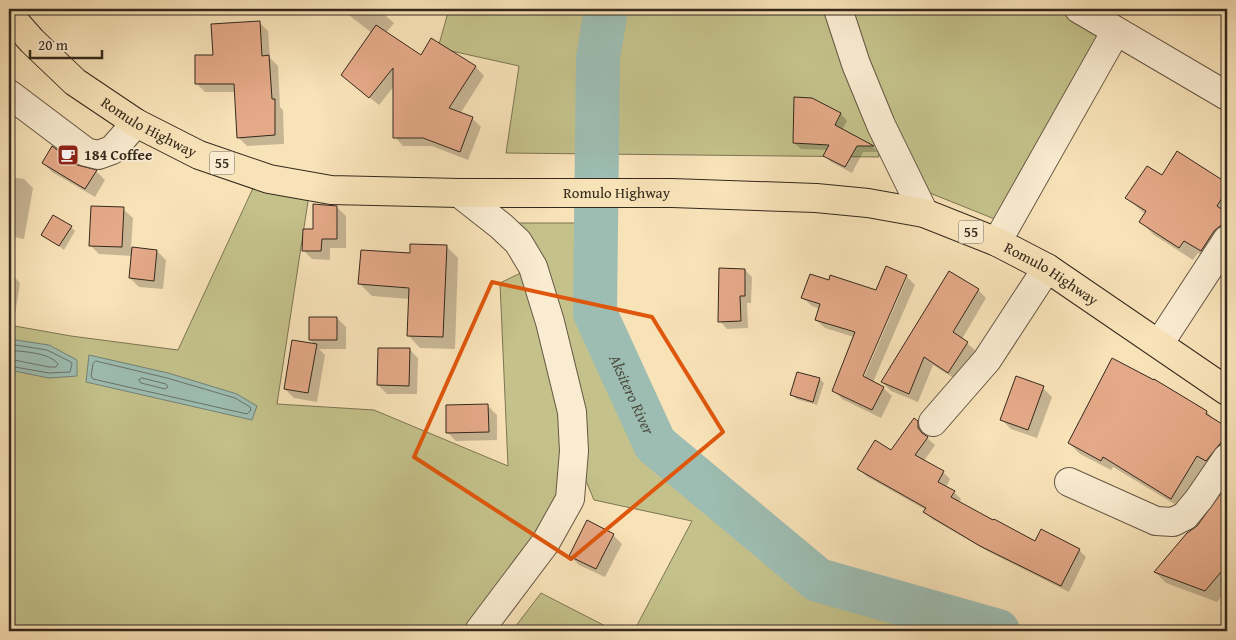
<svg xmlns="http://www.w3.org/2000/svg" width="1236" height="640" viewBox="0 0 1236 640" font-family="'Gentium Book Plus',serif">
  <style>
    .green { fill: #c4c18a; stroke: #7c7553 }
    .water { fill: #9dbdb2; stroke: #738276 }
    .shadow { fill: #0003; fill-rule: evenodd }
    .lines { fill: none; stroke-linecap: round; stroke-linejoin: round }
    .shore { stroke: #687367; stroke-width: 1 }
    .river { stroke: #9dbdb2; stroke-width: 44 }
    .building { fill: #e4a988; stroke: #34291c }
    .minor-casing { stroke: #655743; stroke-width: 30 }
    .highway-casing { stroke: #34291c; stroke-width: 30 }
    .minor { stroke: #faecd1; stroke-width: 28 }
    .highway { stroke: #f8e2b8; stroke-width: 28 }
    .marked { fill: none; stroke: #df570d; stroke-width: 4; stroke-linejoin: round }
    .labels { text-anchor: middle; stroke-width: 4; stroke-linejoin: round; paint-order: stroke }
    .shield { fill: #faecd1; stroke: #6f6452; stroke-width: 1 }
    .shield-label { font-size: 14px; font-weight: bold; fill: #34291c }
    .street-label { font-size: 15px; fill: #34291c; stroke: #faecd1 }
    .poi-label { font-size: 15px; font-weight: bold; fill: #34291c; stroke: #faecd1; text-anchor: start }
    .water-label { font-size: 16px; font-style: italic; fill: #4e4e42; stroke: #faecd1 }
  </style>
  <rect width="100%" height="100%" fill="#f8e2b8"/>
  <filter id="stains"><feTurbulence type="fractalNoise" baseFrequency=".004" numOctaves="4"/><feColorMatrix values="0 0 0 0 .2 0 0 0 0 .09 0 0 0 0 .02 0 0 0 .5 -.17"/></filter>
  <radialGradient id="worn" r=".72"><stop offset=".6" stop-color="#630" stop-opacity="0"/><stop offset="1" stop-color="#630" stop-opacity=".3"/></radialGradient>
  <path class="green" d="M449,9h251v5l139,-1 3,-4h230l44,22 -109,193 -97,-39 -39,-84 8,56 -373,-4 13,-87 -81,-18z
    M254,186l55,9 -32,209 97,6 134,56 -8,-183 33,-16 -14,-44h68l8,90 60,131 151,126 122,61h-294l58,-110 -98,-21 -20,-48 -4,47 -91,132h-470v-306l62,11 107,14z
    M541,593l74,38h-103z"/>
  <path class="water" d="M9,339l40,6 28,15v16l-28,2 -40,-8z
    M89,355l79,18 69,21 20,12 -5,14 -166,-38z"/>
  <path class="shadow" d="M341,9h37l16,14 -8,10 35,23 11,-17 44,28 8,9 -24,38 12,4 9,9 -13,33 -36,-14h-29l-8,-9v-52l-16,20 -37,-30 30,-42z
    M259,22l9,9 2,27 8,8 2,41 3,3 1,34 -37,2 -9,-9 -3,-45h-30l-9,-9 18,-27z
    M812,99l29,15 6,7 -5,9 31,17 5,5h-15l-11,21 -21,-11 -6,-6 3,-6 -27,-1 -7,-6z
    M1178,153l49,32v59l-13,19 -16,-10 -5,7 -39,-25 -13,-13 4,-8 -18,-16 35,-21z
    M43,163l33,3 20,5 9,9 -10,17 -43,-25z
    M9,177l15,2 9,9 -9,51 -15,-3z
    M337,207l9,9v32h-16v12l-18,-1 -9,-9z
    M123,209l10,9 -2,30 26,3 9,9 -3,29 -24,-2 -9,-9 3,-22 -34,-2 -9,-9z
    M71,227l4,4 -11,19 -22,-16z
    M446,246l12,12 -3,91 -35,-1 -12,-13 2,-36 -38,-3 -12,-12 51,-29z
    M745,270l7,7 -1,26h-4l1,25 -21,1 -7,-8z
    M1227,270v16l-6,-6z
    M9,271l11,12 -7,44 -4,-1z
    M906,276l9,9 -42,97 10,6 9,8 -11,22 -39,-19 -8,-9 20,-53 -29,-9 -9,-8 4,-11 -8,-3 -9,-8 26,-17 48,10zM904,278h3l-45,104 -2,-1z
    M978,290l8,8 -24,41 14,12 -19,29 -24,-15 -15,37 -27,-11 -9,-9z
    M337,318l9,9v22h-27l6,6 -8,47 -23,-4 -9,-9 31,-43 -6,-6z
    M409,349l9,9 -1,36h-30l-9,-9z
    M819,379l5,4 -7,22 -21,-6 -4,-5z
    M1155,381l52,31 9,9 11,8v28l-46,51 -68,-41 -2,3 -31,-16 -11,-11z
    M1043,388l9,9 -15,41 -26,-9 -9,-9z
    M488,406l9,9v25l-41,1 -9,-9z
    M917,422l8,7v7l10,9 -11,16 19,11 7,7 -4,9 8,4 7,7 -2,4 77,39 43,8 7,7 -17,35 -80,-40 -57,-33 -7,-7 1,-2 -60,-34 -8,-8 33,-17z
    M1222,495l5,5v89l-10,13 -51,-19 -11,-11 43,-45z
    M613,535l9,9 -17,33 -26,-12 -9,-9z"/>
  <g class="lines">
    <path class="shore" d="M9,344l38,6 24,12 1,2 -2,8 -21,1 -40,-7
      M9,350c14,2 40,2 49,14l-2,3h-7l-40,-8
      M96,361l71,17 68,20 15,9 1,3 -4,4 -154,-35 -2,-3 2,-12z
      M142,378l24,6 2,3 -3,2 -24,-6 -2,-3z"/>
    <path class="river" id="s1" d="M606,9l-8,49 -3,255 60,131 163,136 180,51"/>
  </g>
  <path class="building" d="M260,21l2,35 7,-1 3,44h3v36l-38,3 -3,-54h-39v-29h18l-2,-31z
    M376,25l45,30 10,-17 45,28 -27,42 24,9 -13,35 -37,-14h-30v-70l-24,30 -28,-23z
    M794,97l18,1 29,15 -6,12 39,21h-17l-12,21 -22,-11 6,-11 -36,-2z
    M52,146l25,19 20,5 -12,19 -43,-26z
    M1177,151l50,32v7l-10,16 10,7v11l-7,2 -6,5 -13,20 -17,-10 -5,7 -40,-26 7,-11 -21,-13 22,-32 15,9z
    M313,204l24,2v33h-15l-1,12h-19l1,-22h10z
    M91,206l33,1 -2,40 -33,-1z
    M53,215l19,11 -13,20 -18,-11z
    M410,244l37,1 -4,92 -36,-1 2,-48 -51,-4 3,-34 49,3z
    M132,247l25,3 -3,31 -25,-3z
    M886,266l21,9 -44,101 21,11 -12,23 -40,-19 23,-59 -40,-12 5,-16 -19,-6 9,-24 19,6 1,-5 46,15z
    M719,268l26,1v27h-5l1,25 -23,1z
    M949,271l30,18 -26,43 15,10 -20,31 -24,-16 -15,37 -28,-12z
    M309,317h28v23h-28z
    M292,340l25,4 -9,49 -24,-4z
    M378,348h32l-1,38 -32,-1z
    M1112,358l42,22v-1l53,32 -1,3 21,13v8l-21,26 -9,-5 -26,43 -68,-42 -2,4 -33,-18z
    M797,372l23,6 -7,24 -23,-7z
    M1016,376l28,10 -16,44 -28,-10z
    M488,404l1,28 -43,1v-28z
    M914,418l4,3v7l4,5 6,4 -13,18 29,16 -6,11 17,9 -4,6 42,23 1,-1 41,22 6,-12 39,20 -19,37 -81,-40 -57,-34 3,-4 -69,-39 18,-29 16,10z
    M1227,485v80l-22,26 -51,-19 33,-39 10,-7z
    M587,520l27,14 -18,35 -27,-13z"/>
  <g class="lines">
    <g class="minor-casing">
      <path id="minor" d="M838,9l18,55 25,61 43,88
        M1079,9l148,87
        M9,94l77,58 12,3 14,-5 24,-27
        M459,193l42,33 17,16 15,25 17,55 22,90 2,39 -4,48 -24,43 -67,89
        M997,242l119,-211
        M1159,344l68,-104
        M933,422l54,-62 60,-92
        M1069,482l87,39 17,1 12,-6 14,-17 28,-41"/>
    </g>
    <g class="highway-casing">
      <g id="highway">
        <path id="s2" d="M9,15l23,26 43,41 61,41 63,32 70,24 62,11 128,3h213l144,5 52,5 56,10 73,29 50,26 180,123"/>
      </g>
    </g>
    <use href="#minor" class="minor"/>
    <use href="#highway" class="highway"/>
  </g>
  <path class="marked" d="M492,282l160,35 71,115 -152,127 -157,-102z"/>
  <defs>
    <g id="cafe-square" transform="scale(1.125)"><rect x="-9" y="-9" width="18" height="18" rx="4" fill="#8f2418" stroke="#faecd1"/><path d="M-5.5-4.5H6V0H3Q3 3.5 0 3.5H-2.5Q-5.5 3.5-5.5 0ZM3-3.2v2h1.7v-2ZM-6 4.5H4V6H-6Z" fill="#fff"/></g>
  </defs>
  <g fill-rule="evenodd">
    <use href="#cafe-square" x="68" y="155"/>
  </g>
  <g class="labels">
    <g class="shield">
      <rect x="209.5" y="151.5" width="25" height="23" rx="4"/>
      <rect x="958.5" y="220.5" width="25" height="23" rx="4"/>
    </g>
    <g class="shield-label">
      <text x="222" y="168">55</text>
      <text x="971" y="237">55</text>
    </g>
    <g class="street-label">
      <text dy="5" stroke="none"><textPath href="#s2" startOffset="181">Romulo Highway</textPath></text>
      <text dy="5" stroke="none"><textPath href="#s2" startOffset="661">Romulo Highway</textPath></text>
      <text dy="5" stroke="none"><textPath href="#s2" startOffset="1111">Romulo Highway</textPath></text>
    </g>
    <g class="poi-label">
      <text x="84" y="160">184 Coffee</text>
    </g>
    <g class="water-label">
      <text dy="6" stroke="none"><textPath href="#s1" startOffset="394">Aksitero River</textPath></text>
    </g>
  </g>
  <rect width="1236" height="640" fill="none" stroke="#f8e2b8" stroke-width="30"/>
  <rect x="10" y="10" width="1216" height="620" fill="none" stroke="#34291c" stroke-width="2.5"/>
  <rect x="15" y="15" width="1206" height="610" fill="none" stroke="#34291c"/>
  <path d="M30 50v8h72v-8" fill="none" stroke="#34291c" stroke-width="2.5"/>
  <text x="38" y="50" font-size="15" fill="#34291c" stroke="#faecd1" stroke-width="4" paint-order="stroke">20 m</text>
  <rect width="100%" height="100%" filter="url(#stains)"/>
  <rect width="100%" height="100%" fill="url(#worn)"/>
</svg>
